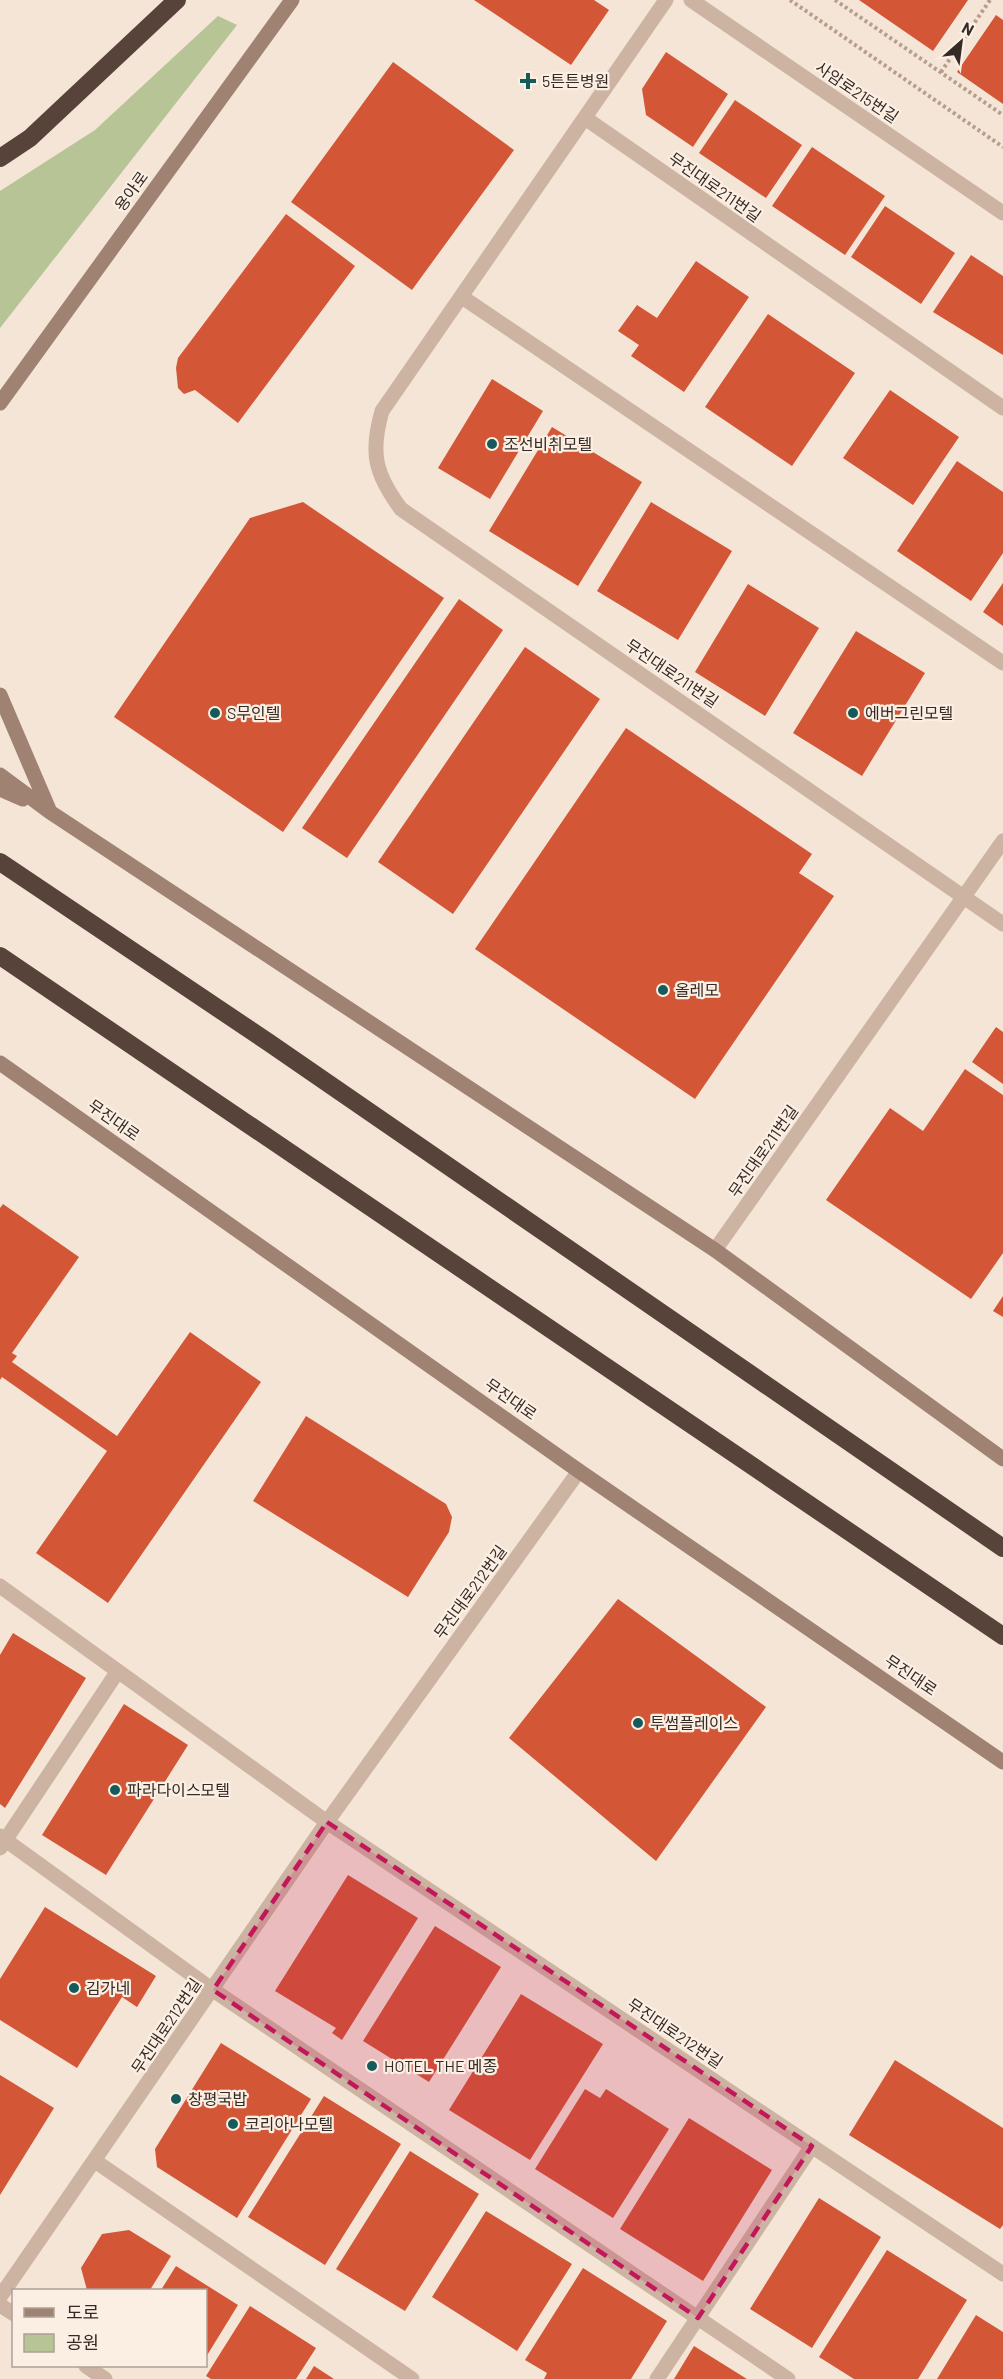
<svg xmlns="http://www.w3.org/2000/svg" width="1003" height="2379" viewBox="0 0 1003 2379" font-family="Barlow,'Noto Sans KR',sans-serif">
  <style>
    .green { fill: #b6c496 }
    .building { fill: #d35636 }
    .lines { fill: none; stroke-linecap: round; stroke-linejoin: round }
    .path { stroke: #b99d8c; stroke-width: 4; stroke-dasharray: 3 3; stroke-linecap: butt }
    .street { stroke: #cdb4a2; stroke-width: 15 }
    .secondary { stroke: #a08273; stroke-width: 15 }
    .highway { stroke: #58433b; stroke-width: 18 }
    .marked { fill: #c2185b; fill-opacity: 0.2; stroke: #c2185b; stroke-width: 4.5; stroke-dasharray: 12 8; stroke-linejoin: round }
    .poi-dot { fill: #175a5c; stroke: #fbefe4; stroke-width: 2 }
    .labels { text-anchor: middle; stroke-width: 4.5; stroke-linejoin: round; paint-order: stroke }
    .poi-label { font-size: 16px; fill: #362a25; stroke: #fbefe4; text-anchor: start }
    .street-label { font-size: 16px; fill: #362a25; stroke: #fbefe4 }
  </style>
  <rect width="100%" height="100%" fill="#f4e5d7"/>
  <path class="green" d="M218,16l19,9 -237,303v-137l95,-61z"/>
  <path class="building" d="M474,0h120l15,10 -38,55z
    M859,0h109l-35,51z
    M996,15l7,5v84l-46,-32z
    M666,52l62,42 -35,53 -47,-32 -4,-26z
    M393,62l121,88 -102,140 -121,-88z
    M735,100l67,45 -36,53 -67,-45z
    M812,147l73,49 -40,59 -73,-49z
    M885,206l70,47 -34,51 -70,-47z
    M286,214l69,52 -117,157 -43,-33 -11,4 -6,-6 -2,-20 2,-10z
    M971,255l32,21v79l-70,-43z
    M696,261l53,36 -65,95 -53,-36 8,-11 -21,-14 19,-26 20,13z
    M768,314l87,59 -63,93 -87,-59z
    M492,379l51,32 -53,88 -52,-31z
    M890,390l69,47 -46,68 -70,-47z
    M552,427l90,55 -64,104 -89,-55z
    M957,461l46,31v61l-32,48 -74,-50z
    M303,502l141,96 -161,234 -169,-115 136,-199z
    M651,502l81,49 -54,89 -81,-49z
    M1003,583v43l-20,-14z
    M748,584l71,44 -54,88 -70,-44z
    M459,599l44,31 -156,228 -45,-30z
    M856,631l69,42 -63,103 -69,-43z
    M525,647l75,52 -147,215 -75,-52z
    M626,728l186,126 -13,19 35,23 -139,203 -220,-150z
    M996,1027l7,5v52l-31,-22z
    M965,1069l38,26v158l-32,46 -145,-99 64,-92 33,23z
    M3,1204l76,53 -67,96 5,3 -5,6 105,74 73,-104 71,50 -153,221 -72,-50 71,-102 -105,-74 -2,3v-172z
    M1003,1296v21l-10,-6z
    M306,1416l140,88 6,13 -3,15 -41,65 -155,-96z
    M618,1599l148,108 -110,154 -147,-123z
    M13,1633l73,45 -81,130 -5,-4v-149z
    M124,1704l64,41 -82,130 -64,-40z
    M348,1875l70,43 -76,122 -10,-7 4,-5 -61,-37z
    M45,1907l111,69 -19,31 -15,-10 -45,71 -77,-48v-41z
    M435,1926l66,41 -72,115 -66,-41z
    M521,1994l82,50 -73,116 -81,-50z
    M221,2043l90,56 -74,119 -80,-51 -2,-18z
    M895,2060l108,68v97l-3,4 -151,-94z
    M0,2075l54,33 -54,87z
    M585,2089l15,9 6,-9 63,40 -56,89 -78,-49z
    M324,2096l77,48 -76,121 -77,-48z
    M689,2118l83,52 -69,111 -83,-52z
    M410,2151l69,43 -74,117 -69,-42z
    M819,2198l62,39 -69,111 -62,-39z
    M486,2211l86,53 -55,87 -85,-54z
    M129,2230l42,26 -21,34h-63l-6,-22 21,-34z
    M887,2250l80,50 -49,79h-64l-35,-22z
    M176,2266l62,39 -32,52v-67h-45z
    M583,2268l84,53 -36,58h-87l3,-6 -22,-13z
    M250,2306l66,42 -20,31h-85l-5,-3z
    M976,2315l27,17v47h-66z
    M694,2346l53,33h-73z
    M314,2366l20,13h-28z"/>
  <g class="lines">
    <path class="path" d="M790,0l213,147
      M835,0l168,115
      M941,72l49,-72"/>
    <path class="street" d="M666,0l-284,411c-12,42 -7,63 19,98l602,415
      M691,0l312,213
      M585,118l418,290
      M462,297l541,366
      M715,1250l288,-409
      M0,1586l327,236 676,452
      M0,1836l213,154 575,389
      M0,1848l118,-177
      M95,2161l317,218
      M0,2297l327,-475 252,-351
      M0,2305l14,9
      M86,2366l19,13
      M657,2379l155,-233"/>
    <path class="secondary" d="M0,403l292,-403
      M0,695l50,117
      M0,775l50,37 665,438 288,209
      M0,789l23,10
      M0,1063l579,408 424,291"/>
    <path class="highway" d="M0,158l30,-20 147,-138
      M0,862l268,180 735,506
      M0,956l1003,680"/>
  </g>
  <path class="marked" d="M327,1822l485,324 -114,172 -485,-328z"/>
  <g class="poi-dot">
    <path d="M525 72h6v6h6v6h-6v6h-6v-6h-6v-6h6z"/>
    <circle cx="492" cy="444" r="6"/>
    <circle cx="215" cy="713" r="6"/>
    <circle cx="853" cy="713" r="6"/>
    <circle cx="663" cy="990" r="6"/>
    <circle cx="638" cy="1723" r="6"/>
    <circle cx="115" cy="1790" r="6"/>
    <circle cx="74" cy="1988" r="6"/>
    <circle cx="372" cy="2066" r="6"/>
    <circle cx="176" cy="2099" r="6"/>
    <circle cx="233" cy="2124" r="6"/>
  </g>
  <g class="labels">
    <g class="poi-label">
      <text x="542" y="87">5튼튼병원</text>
      <text x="504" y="450">조선비취모텔</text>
      <text x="227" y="719">S무인텔</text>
      <text x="865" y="719">에버그린모텔</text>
      <text x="675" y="996">올레모</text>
      <text x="650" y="1729">투썸플레이스</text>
      <text x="127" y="1796">파라다이스모텔</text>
      <text x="86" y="1994">김가네</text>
      <text x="384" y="2072">HOTEL THE 메종</text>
      <text x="188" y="2105">창평국밥</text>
      <text x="245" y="2130">코리아나모텔</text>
    </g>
    <g class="street-label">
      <text transform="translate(857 92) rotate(34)" y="6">사암로215번길</text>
      <text transform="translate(715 187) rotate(35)" y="6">무진대로211번길</text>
      <text transform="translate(131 191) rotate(-54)" y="6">용아로</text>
      <text transform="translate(672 673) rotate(34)" y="6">무진대로211번길</text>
      <text transform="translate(114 1120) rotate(35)" y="6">무진대로</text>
      <text transform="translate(763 1151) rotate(-55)" y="6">무진대로211번길</text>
      <text transform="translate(511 1399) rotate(35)" y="6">무진대로</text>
      <text transform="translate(470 1592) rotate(-54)" y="6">무진대로212번길</text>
      <text transform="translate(911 1675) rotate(34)" y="6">무진대로</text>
      <text transform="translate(166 2026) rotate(-56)" y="6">무진대로212번길</text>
      <text transform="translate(675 2033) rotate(34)" y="6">무진대로212번길</text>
    </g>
  </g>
  <rect x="12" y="2289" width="195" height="78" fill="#fbefe4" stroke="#aca098" stroke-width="1.5"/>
  <rect x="24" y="2308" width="30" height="9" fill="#a08273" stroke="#aca098" stroke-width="1.5"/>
  <text x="66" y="2319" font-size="18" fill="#362a25">도로</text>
  <rect x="24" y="2334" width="30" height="18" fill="#b6c496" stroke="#aca098" stroke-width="1.5"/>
  <text x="66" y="2349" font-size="18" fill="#362a25">공원</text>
  <g transform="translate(961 42) rotate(28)" stroke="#fbefe4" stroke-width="4.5" paint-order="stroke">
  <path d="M0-4.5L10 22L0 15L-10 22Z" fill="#362a25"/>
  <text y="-9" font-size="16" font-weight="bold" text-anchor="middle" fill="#362a25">N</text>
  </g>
</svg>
